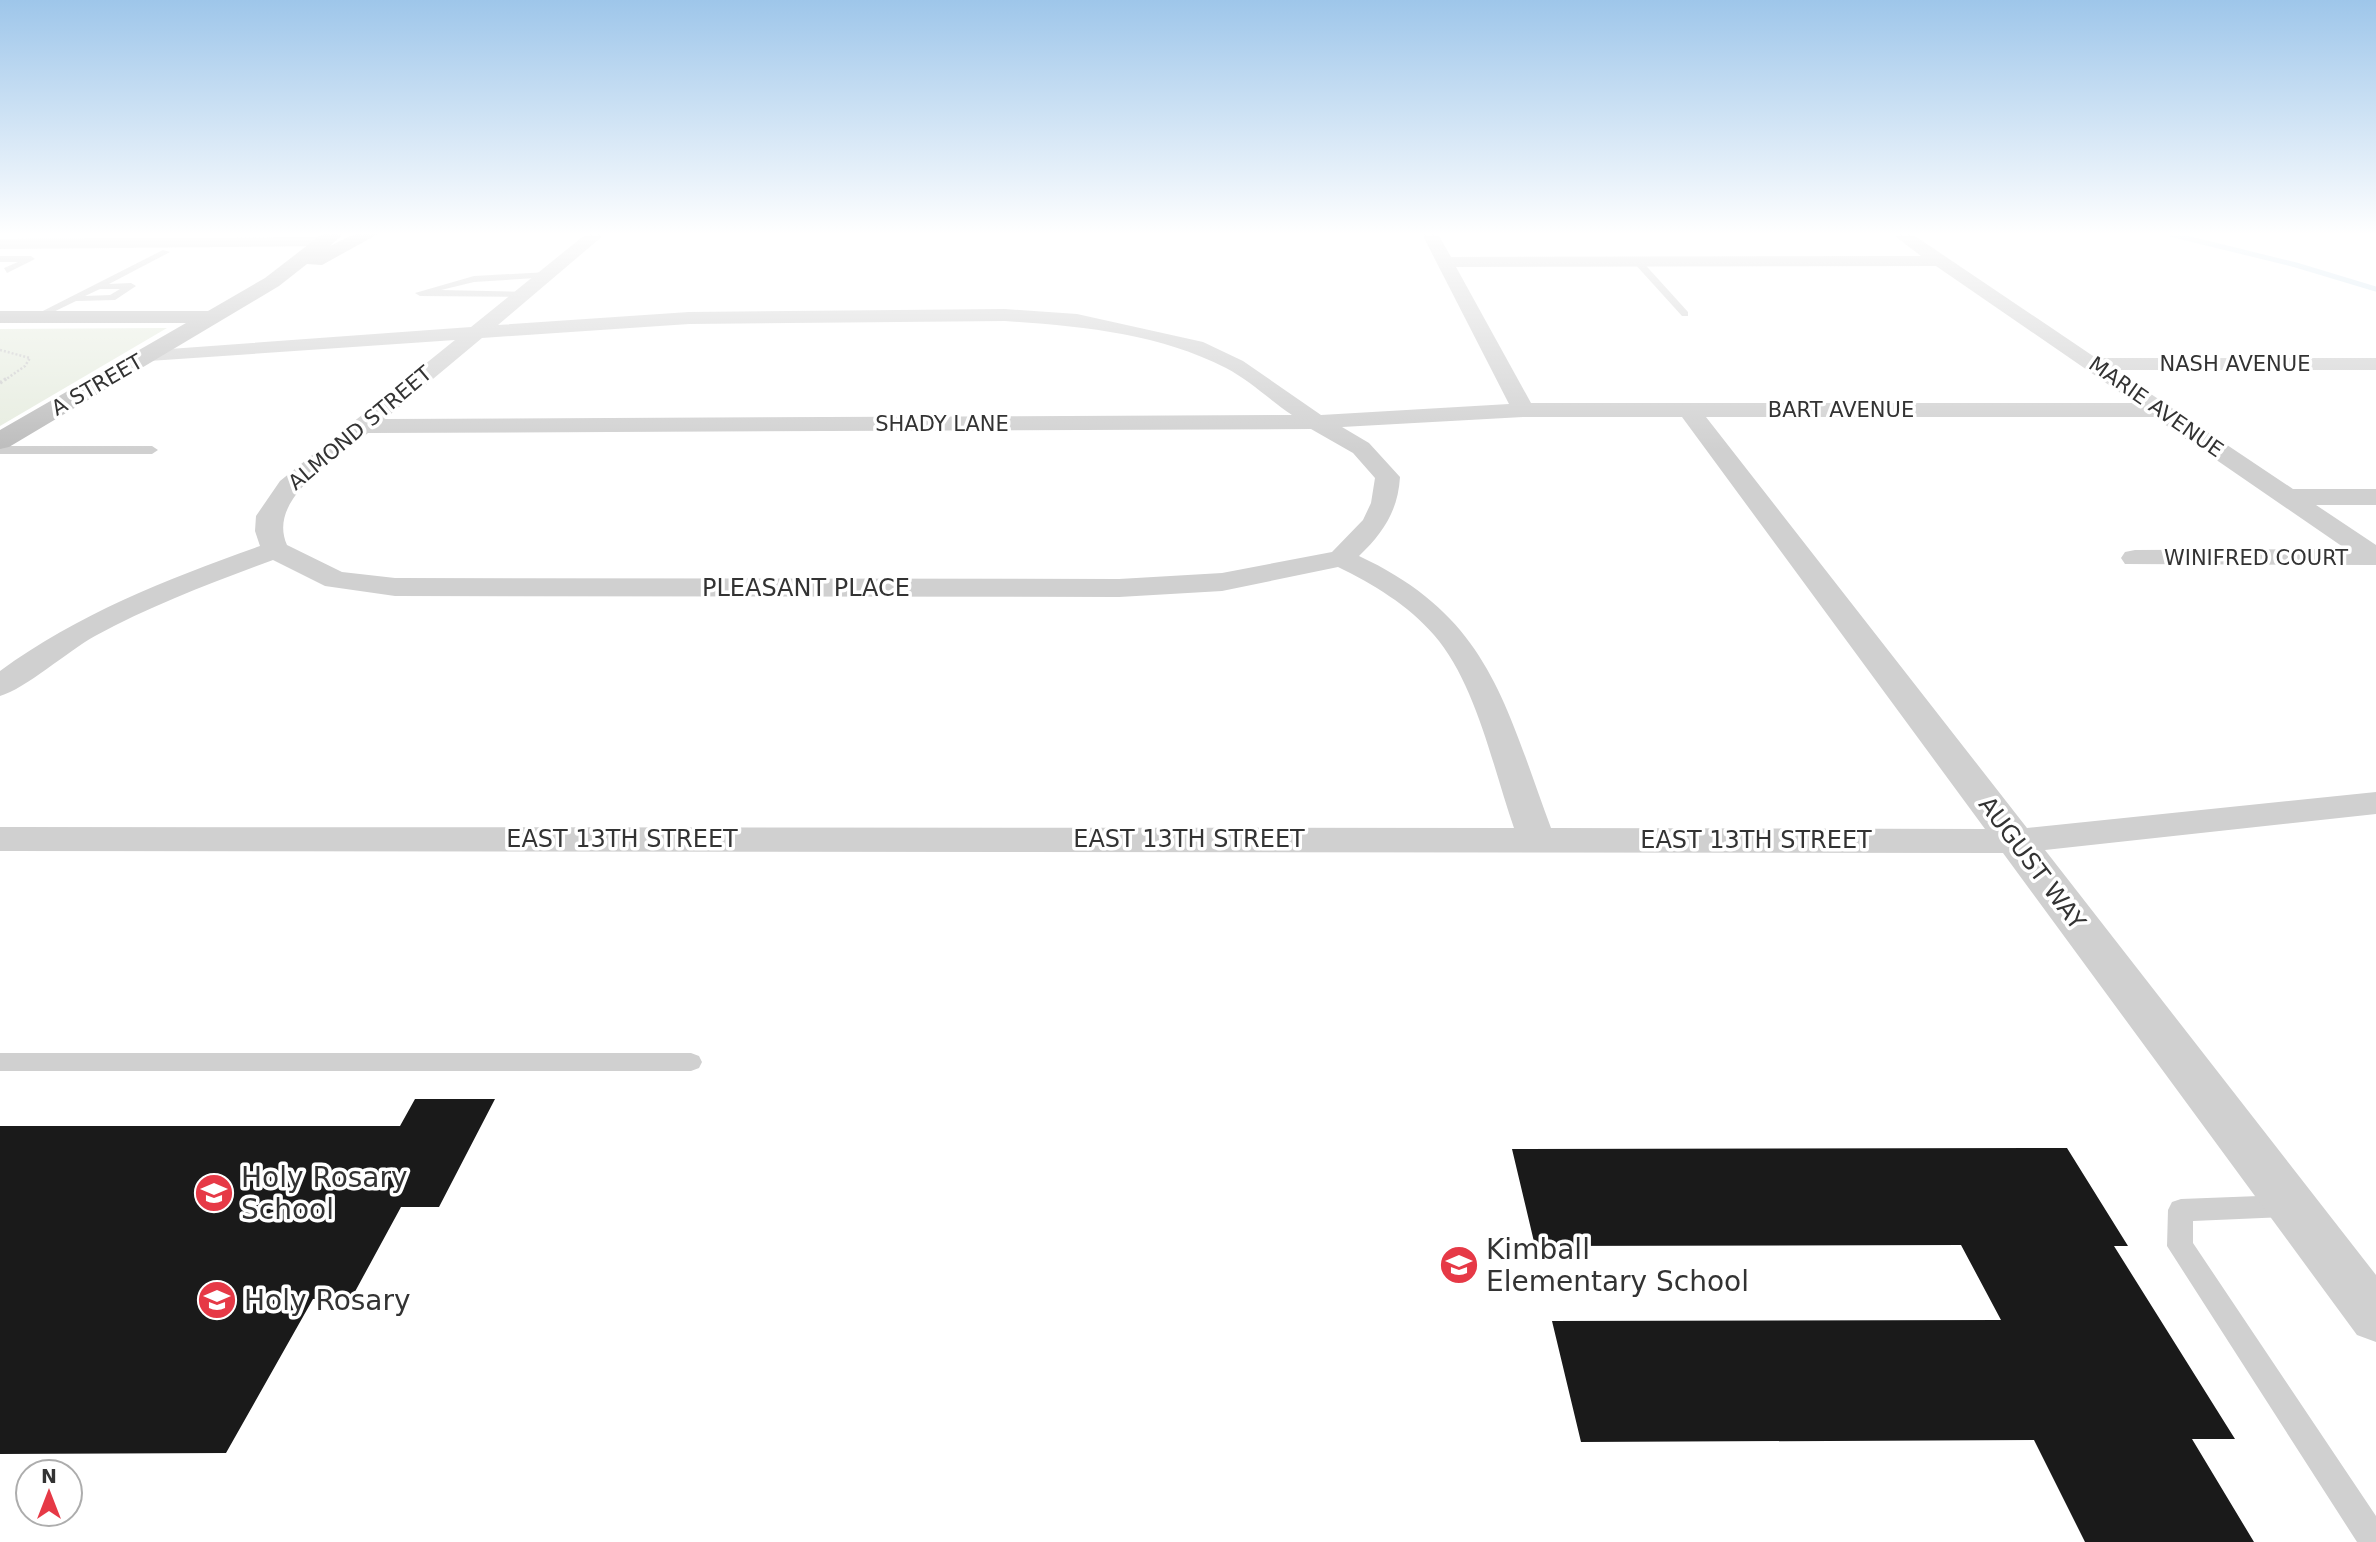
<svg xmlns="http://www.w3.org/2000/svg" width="2376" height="1542" viewBox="0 0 2376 1542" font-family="'DejaVu Sans',sans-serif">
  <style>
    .green { fill: #e6ecdf }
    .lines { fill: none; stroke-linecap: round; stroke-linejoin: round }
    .stream { stroke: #cfe2ee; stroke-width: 5 }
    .building { fill: #1a1a1a }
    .path-far1 { stroke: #cdcdcd; stroke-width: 2.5; stroke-dasharray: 2 2; stroke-linecap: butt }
    .path { stroke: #cdcdcd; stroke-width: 3.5; stroke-dasharray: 2.5 2.5; stroke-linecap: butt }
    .lane { fill: #d0d0d0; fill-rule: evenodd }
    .street { fill: #d0d0d0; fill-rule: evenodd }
    .secondary { fill: #bdbdbd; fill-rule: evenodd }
    .labels { text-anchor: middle; stroke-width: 7; stroke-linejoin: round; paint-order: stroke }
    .far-street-label { font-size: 21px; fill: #333; stroke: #fff }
    .street-label { font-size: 24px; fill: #333; stroke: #fff }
    .near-poi-label { font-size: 28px; fill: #333; stroke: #fff; text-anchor: start }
  </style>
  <rect width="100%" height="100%" fill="#fff"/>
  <path class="green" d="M167,328l-167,98v-97z"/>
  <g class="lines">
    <path class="stream" d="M2170,234l126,31 80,24"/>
  </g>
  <path class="building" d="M415,1099h80l-56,108h-38l-50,92h-38l-87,154 -226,1v-328h400z
    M2067,1148l61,98h-14l121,193h-43l62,103h-169l-51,-102 -453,2 -29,-121 449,-1 -40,-75 -426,1 -23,-97z"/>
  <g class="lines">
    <path class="path-far1" d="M0,350l30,8 -5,8 -20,14"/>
    <path class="path" d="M0,383l7,-5"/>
    <path class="lane" d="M163,250l7,2 -61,32 22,-1 5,3 -21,14 -39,1 -37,18 -8,-2zM100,289h20l-10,6 -25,1z
      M0,256h31l4,3 -28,14 -3,-5 14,-6h-18z
      M1634,259h6l48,53v4h-6l-48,-53z
      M548,272l3,5 -77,5 -33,8 86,2v4l-3,1 -104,-1 -5,-3 59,-17z
      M0,446h152l6,4 -6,4h-152z
      M0,1053h691l8,3 3,6 -3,6 -8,3h-691z
      M2285,1195l9,3 3,8 -3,8 -9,3 -92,4v22l183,273v26h-19l-190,-296 1,-36 4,-8 9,-3z"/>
    <path class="street" d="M586,234h19l-107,91 191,-13 316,-3 72,5 126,28 40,19 78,54 188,-11 -87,-170h16l13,23 470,-1 -29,-22h20l184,124h280v12h-261l178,119h83v16h-60l60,40v20l-251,-1 -4,-6 4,-6 10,-2 211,-1 -192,-132h-448l321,411 349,-36v22l-331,36 331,425v67l-19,-7 -354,-482 -2003,-2v-24l1514,1c-21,-60 -38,-145 -80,-193 -26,-30 -61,-51 -96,-68l-116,24 -103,6 -724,-1 -70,-10 -52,-26c-60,22 -121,45 -178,76 -27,15 -70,53 -95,60v-25c79,-58 168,-92 260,-125l-5,-15 1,-15 24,-35 175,-141 -306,21 -7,-2 -3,-4 3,-4 329,-24zM1936,266l199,137h-604l-75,-136zM1005,321c75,5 153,12 221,47 23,12 44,32 66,47l-907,4 97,-81 207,-14zM1523,417h159l303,412 -434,-1c-46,-123 -61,-211 -192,-272 24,-23 39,-45 41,-79l-31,-34 -27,-16zM1311,429l42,24 22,25 -4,25 -8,17 -31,32 -110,21 -103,6 -724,-1 -53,-6 -55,-27c-21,-47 50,-86 81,-112z
      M323,237l6,1 2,4 -2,4 -329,3v-10z"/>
    <path class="secondary" d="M322,234h21l-13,12 24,-12h24l-56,31 -15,-1 -28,22 -270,161 -9,2v-19l186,-107h-186v-12h208l57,-33z"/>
  </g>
  <linearGradient id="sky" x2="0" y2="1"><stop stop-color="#9ec6ea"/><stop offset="0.52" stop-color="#fff"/><stop offset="1" stop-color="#fff" stop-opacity="0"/></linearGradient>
  <rect width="2376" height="450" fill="url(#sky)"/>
  <defs>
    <g id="school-disc" transform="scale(2.0125)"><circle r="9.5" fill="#e63946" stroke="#fff"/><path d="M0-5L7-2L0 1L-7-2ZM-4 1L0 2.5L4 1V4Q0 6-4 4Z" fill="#fff"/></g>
  </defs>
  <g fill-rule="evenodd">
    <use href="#school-disc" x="214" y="1193"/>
    <use href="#school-disc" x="1459" y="1265"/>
    <use href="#school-disc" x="217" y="1300"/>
  </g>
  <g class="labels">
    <g class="far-street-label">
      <text x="2235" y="371">NASH AVENUE</text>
      <text transform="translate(97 385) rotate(-30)" y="7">A STREET</text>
      <text transform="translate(2156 407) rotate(35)" y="7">MARIE AVENUE</text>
      <text x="1841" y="417">BART AVENUE</text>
      <text x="942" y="431">SHADY LANE</text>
      <text transform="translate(360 428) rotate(-40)" y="7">ALMOND STREET</text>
      <text x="2256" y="565">WINIFRED COURT</text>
    </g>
    <g class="street-label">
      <text x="806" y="596">PLEASANT PLACE</text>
      <text x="622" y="847">EAST 13TH STREET</text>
      <text x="1189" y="847">EAST 13TH STREET</text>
      <text x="1756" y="848">EAST 13TH STREET</text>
      <text transform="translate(2032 863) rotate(53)" y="8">AUGUST WAY</text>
    </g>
    <g class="near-poi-label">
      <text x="241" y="1187">Holy Rosary<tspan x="241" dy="32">School</tspan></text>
      <text x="1486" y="1259">Kimball<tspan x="1486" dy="32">Elementary School</tspan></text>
      <text x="244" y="1310">Holy Rosary</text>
    </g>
  </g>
  <g transform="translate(49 1493)"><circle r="33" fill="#ffffff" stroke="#adadad" stroke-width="2"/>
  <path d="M0-5L12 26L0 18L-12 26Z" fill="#e63946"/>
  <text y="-10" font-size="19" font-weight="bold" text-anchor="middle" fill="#333333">N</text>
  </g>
</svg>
